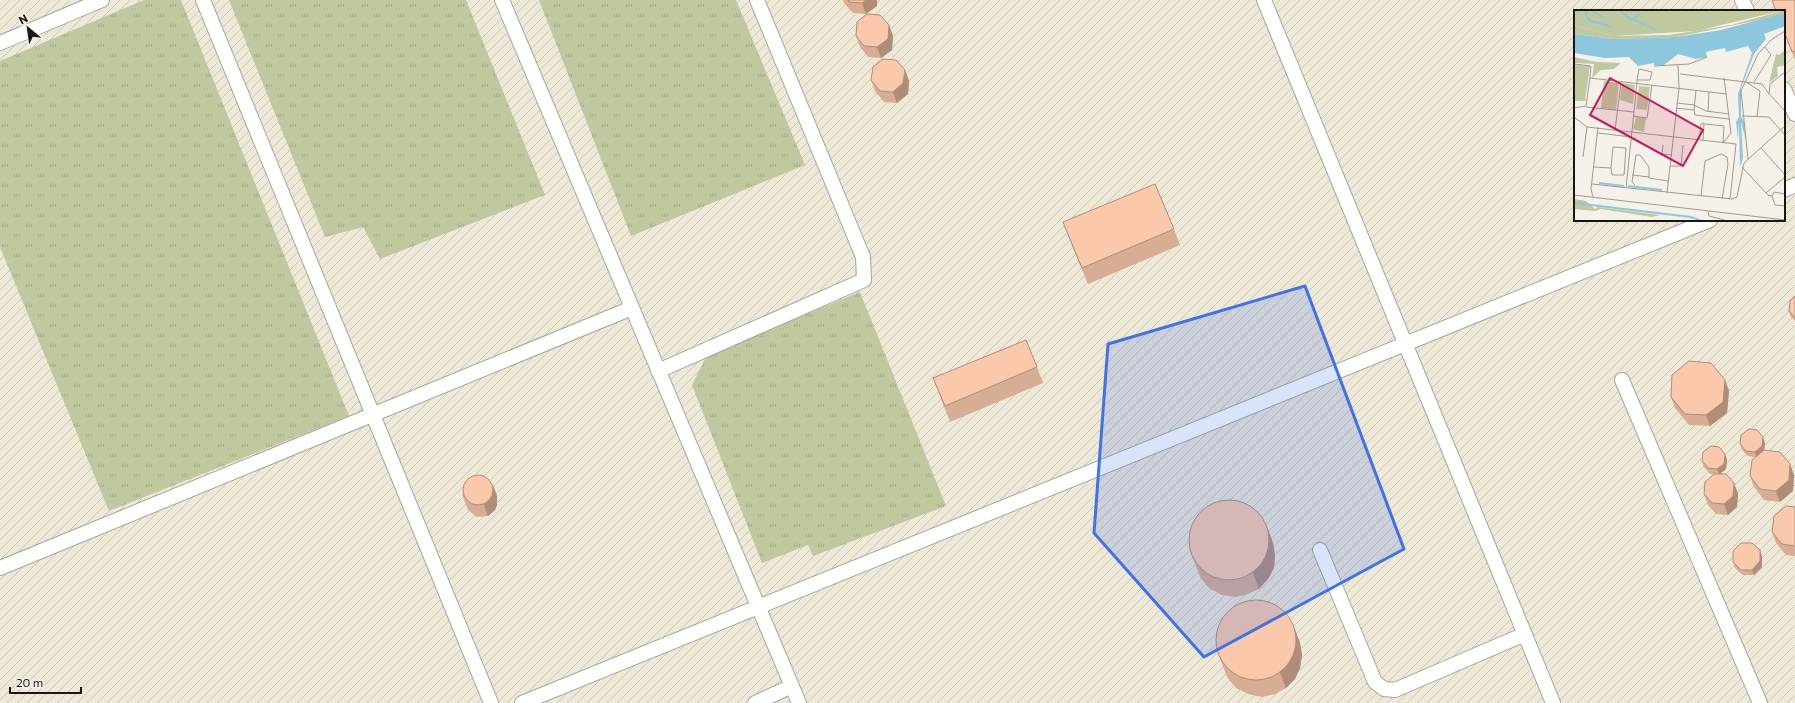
<svg xmlns="http://www.w3.org/2000/svg" width="1795" height="703" viewBox="0 0 1795 703" font-family="Commissioner,sans-serif">
  <style>
    .industrial { fill: url(#industrial-furrows); fill-rule: evenodd }
    .grass { fill: url(#grass-tufts) }
    .lines { fill: none; stroke-linecap: round; stroke-linejoin: round }
    .service-casing { stroke: #a7a49b; stroke-width: 16 }
    .service { stroke: #fff; stroke-width: 14 }
    .wall { fill: #d7ad94 }
    .shaded-wall { fill: #af8d78 }
    .building { fill: #fac9ac; stroke: #af8d78 }
    .marked { fill: #4172e3; fill-opacity: 0.2; stroke: #4172e3; stroke-width: 3; stroke-linejoin: round }
    .inset-river { fill: none; stroke: #8dc7de; stroke-width: 2 }
    .inset-road { fill: none; stroke: #9d9a93; stroke-width: 1 }
    .view { fill: #c2185b; fill-opacity: 0.15; stroke: #c2185b; stroke-width: 2 }
    .inset-edge { fill: none; stroke: #181714; stroke-width: 2 }
  </style>
  <defs>
    <pattern id="industrial-furrows" width="10" height="10" patternUnits="userSpaceOnUse"><rect width="10" height="10" fill="#eee8d7"/><path d="M-1 1l2-2M0 10L10 0M9 11l2-2" fill="none" stroke="#cbc6b8"/></pattern>
    <pattern id="grass-tufts" width="24" height="20" patternUnits="userSpaceOnUse"><rect width="24" height="20" fill="#bfc89e"/><path d="M3 7l-1-3M5 7V3M7 7l1-3M15 17l-1-3M17 17v-4M19 17l1-3" fill="none" stroke="#a3ab87"/></pattern>
  </defs>
  <rect width="100%" height="100%" fill="#f5f1e8"/>
  <path class="industrial" d="M0,0h1795v703h-1795zM1575,11h209v209h-209z"/>
  <path class="grass" d="M144,0h37l168,416 -240,95 -109,-264v-186z
    M229,0h237l79,195 -165,64 -17,-32 -38,10z
    M539,0h197l69,165 -174,71z
    M860,292l86,214 -133,50 -5,-11 -46,18 -70,-178 15,-30z"/>
  <g class="lines">
    <g class="service-casing">
      <path id="service" d="M203,0l288,703
        M502,0l297,703
        M1264,0l289,703
        M1742,0l5,11
        M0,43l102,-43
        M1784,89l11,25
        M1784,190l11,-5
        M658,371l206,-91 -1,-23 -106,-257
        M1622,380l138,323
        M1320,550l55,132 9,7 11,1 130,-56
        M0,568l632,-260
        M522,703l1188,-483
        M755,703l37,-17"/>
    </g>
    <use href="#service" class="service"/>
  </g>
  <path class="wall" d="M843,0h34v6l-11,8 -13,-1 -9,-10z
    M1795,0v60l-11,-28z
    M889,25l4,11 -1,14 -11,8 -13,-1 -8,-10 -4,-11z
    M905,70l4,11 -1,13 -11,9 -13,-1 -9,-11 -4,-11z
    M1063,222l111,7 6,16 -92,39 -19,-46z
    M1795,296v25l-4,-4 -2,-6z
    M1037,367l6,16 -93,39 -17,-44z
    M1725,380l4,11 -2,22 -17,13 -21,-1 -14,-17 -4,-11z
    M1765,443l-1,7 30,25 -1,16 -13,11 -16,-2 -10,-13 -4,-11 5,-19 -7,-1 -6,-6 -2,-6z
    M1725,454l2,6 -1,9 -6,5 14,9 4,11 -1,13 -9,8 -12,-1 -8,-9 -4,-11 9,-20h-3l-6,-7 -2,-6z
    M462,494l35,2v9l-2,5 -7,6 -11,1 -9,-7z
    M1795,507v49l-9,-1 -10,-12 -4,-11z
    M1267,527l6,16 2,13 -1,12 -6,11 -9,10 -11,5 -12,3 -14,-2 -13,-7 -9,-11 -11,-29z
    M1762,556v11l-8,8h-11l-8,-7 -2,-6z
    M1294,627l6,16 2,12 -2,13 -5,11 -9,9 -11,6 -13,3 -14,-3 -12,-6 -9,-11 -11,-29z"/>
  <path class="shaded-wall" d="M866,0h11v6l-11,8 -4,-11z
    M889,25l4,11 -1,14 -11,8 -4,-11z
    M905,70l4,11 -1,13 -11,9 -4,-11z
    M1725,380l4,11 -2,22 -17,13 -4,-11z
    M1763,437l2,6 -1,9 -7,6 -2,-6z
    M1725,454l2,6 -1,9 -7,6 -2,-6z
    M1790,464l4,11 -1,16 -13,11 -4,-11z
    M1734,483l4,11 -1,13 -9,8 -4,-11z
    M493,485l4,11v9l-2,5 -7,6 -4,-11z
    M1267,527l6,16 2,13 -1,12 -6,11 -9,10 -6,-16z
    M1760,550l2,6v11l-8,8 -2,-5z
    M1294,627l6,16 2,12 -2,13 -5,11 -9,9 -6,-15z"/>
  <path class="building" d="M848,0h18l-4,3 -13,-1z
    M1772,0h23v51l-3,1 -8,-21v-20h-8z
    M867,14l13,1 9,10 -1,14 -11,8 -13,-1 -8,-10 1,-14z
    M883,59l13,1 9,10 -2,13 -10,9 -13,-1 -9,-11 2,-13z
    M1155,184l19,45 -92,39 -19,-46z
    M1795,296v22l-6,-7 1,-10z
    M1026,340l11,27 -92,39 -12,-28z
    M1689,361l22,2 14,17 -2,22 -17,13 -21,-1 -14,-17 1,-22z
    M1749,429l8,1 6,7 -1,9 -7,6 -9,-1 -6,-7 1,-9z
    M1711,446l8,1 6,7 -1,10 -7,5 -9,-1 -6,-7 1,-9z
    M1764,450l16,2 10,12 -1,16 -13,11 -16,-2 -10,-13 2,-16z
    M1714,474h12l8,9 -1,13 -9,8 -12,-1 -8,-9 1,-12z
    M463 490a15 15 0 1 1 30 0a15 15 0 1 1-30 0Z
    M1189 540a40 40 0 1 1 80 0a40 40 0 1 1-80 0Z
    M1786,506l9,1v39l-13,-2 -10,-12 2,-16z
    M1741,543h11l8,7v11l-8,9h-11l-8,-8v-11z
    M1216 640a40 40 0 1 1 80 0a40 40 0 1 1-80 0Z"/>
  <path class="marked" d="M1305,286l99,263 -200,108 -110,-124 14,-189z"/>
  <g transform="translate(1574 10)">
    <rect width="211" height="211" fill="#f5f1e8"/>
    <path d="M211,0v3l-16,5 -93,19 -63,2 -39,-5v-9l39,11 56,-1 62,-10zM211,40v15l-8,2 1,9 -9,7 7,-29 3,1zM0,47l23,5 24,1 -7,6 -13,1 -9,8 2,-14 -20,-1zM0,55l16,1 -5,35h-11zM30,71l15,2 -3,27 -15,-2zM48,73l13,2 -2,19 -13,-4zM65,76l11,1 -3,23 -11,-1zM62,107l10,1 -2,14 -11,-3z" fill="#bfc89e"/>
    <path d="M0,189l12,2 9,8 3,-2 62,8 -8,2 -51,-8 -6,2 -21,-2z" fill="#bfc89e"/>
    <path d="M0,0h211l-89,21 -83,5 -39,-11z" fill="#bfc89e"/>
    <path d="M211,3v13l-21,8 2,5 -12,15 -13,34v29l3,4 1,17 -4,-17 2,37 -3,9 -1,-46 -1,18 -2,-17 3,-5 -1,-23 14,-41 -4,-7 -22,6 -1,-4 -19,4 1,5 -11,2 -18,-5 -14,11h-10v-2l-16,3 -9,-9 -24,1 -31,-5v-19l39,5 63,-2 45,-7z" fill="#8dc7de"/>
    <path class="inset-river" d="M12,0v7l5,4 21,6M17,0l13,8M46,0l11,10 8,-6M59,9l23,11M25,173l25,3M54,176l34,4M0,193l117,14 11,4"/>
    <path class="inset-road" d="M0,54l17,2 -1,12M80,56l35,-2 18,-7M211,62l-15,12 -1,10 16,17M106,64l82,10 7,10M172,72l14,9 -3,26M180,72l17,-27 -6,-8M103,93l17,2 12,6 23,3M12,97l48,5M0,98l12,-2 4,-28 137,16M102,98l18,2 2,-20M120,100l1,5 34,4M134,102l1,-20M59,106l14,2 5,-33M168,106l27,1 16,18M0,107l13,10 149,17 -6,55M131,114l19,2 -1,17M41,120l6,-48M24,123l33,4M125,130l2,-16 3,-1 -1,17M150,132l7,-9 -7,-55M89,135l-1,9 9,1M187,138l24,27M9,147l4,-30M174,149l-7,-68 17,-37 13,-14 14,-9M96,156h11l2,-21M20,157l17,1 2,-21 13,1 -2,27h-12l-1,-7M168,157l26,28 4,1 2,-4 11,2M58,165l17,2M18,174l140,15 5,-2 7,-34 41,-37M61,175l-3,-3 4,-27h4l9,12v11l19,3M52,178l11,-105v-3l2,-11 13,3 -2,8h-13M93,183l12,-105 -1,-23M192,183l19,-16M0,185l211,25M127,186l4,-35 16,-7 6,3 1,7 -6,35M198,186l3,9 10,1M19,187l-2,-8 7,-62M134,201l1,5 19,5"/>
    <path class="view" d="M36,68l93,52 -20,36 -93,-51z"/>
    <rect width="211" height="211" class="inset-edge"/>
  </g>
  <g transform="translate(28 28) rotate(331)" stroke="#f5f1e8" stroke-width="3" paint-order="stroke">
  <path d="M0-3L7 15L0 10L-7 15Z" fill="#181714"/>
  <text y="-6" font-size="11" font-weight="bold" text-anchor="middle" fill="#181714">N</text>
  </g>
  <path d="M10 687v6h71v-6" fill="none" stroke="#181714" stroke-width="2"/>
  <text x="16" y="687" font-size="12" fill="#181714" stroke="#f5f1e8" stroke-width="3" paint-order="stroke">20 m</text>
</svg>
